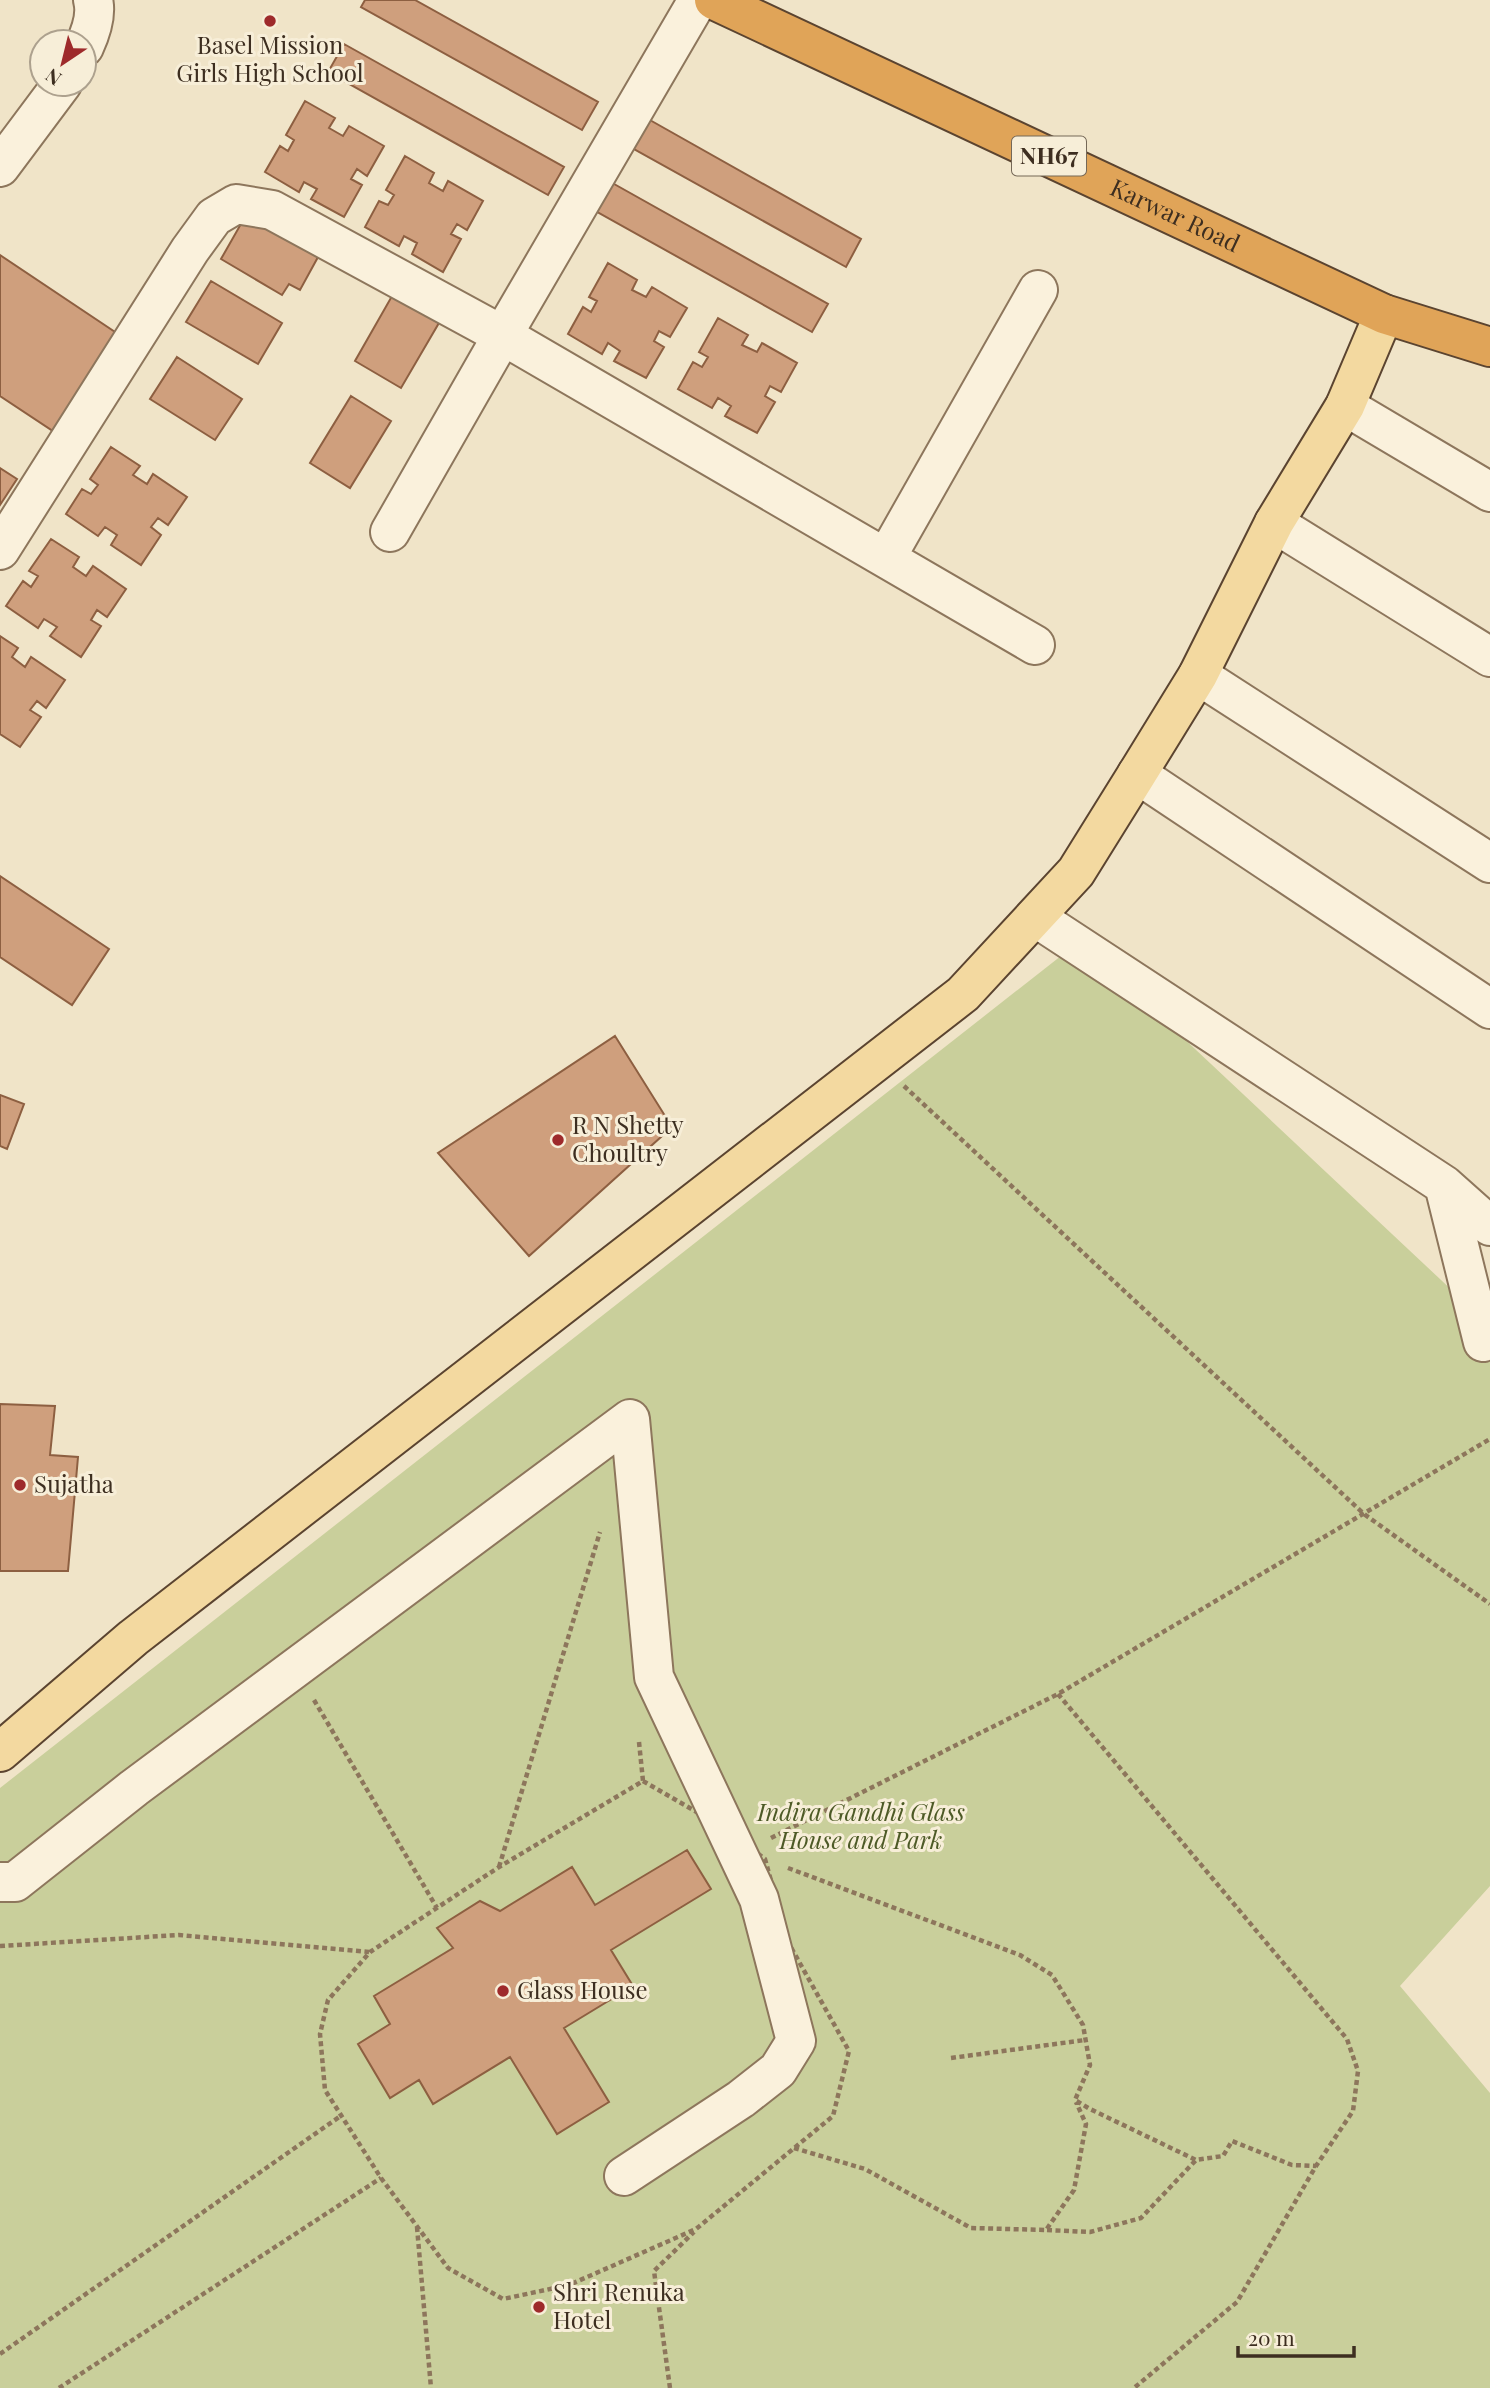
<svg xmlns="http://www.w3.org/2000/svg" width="1490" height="2388" viewBox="0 0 1490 2388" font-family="'Playfair Display',serif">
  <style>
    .green { fill: #c9cf9b }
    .building { fill: #cf9f7d; stroke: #8d5f41; stroke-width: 2 }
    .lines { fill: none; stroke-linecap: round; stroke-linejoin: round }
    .minor-casing { stroke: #8d765c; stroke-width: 42 }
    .major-casing { stroke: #5b4430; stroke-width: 42 }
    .highway-casing { stroke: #5b4430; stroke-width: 42 }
    .path { stroke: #8d765c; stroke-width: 4.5; stroke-dasharray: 5 3.5; stroke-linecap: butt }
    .minor { stroke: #faf1dc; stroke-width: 38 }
    .major { stroke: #f3d9a0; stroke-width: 38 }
    .highway { stroke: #e0a458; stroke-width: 38 }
    .poi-dot { fill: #9e2a2b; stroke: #f7eed8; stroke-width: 2.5 }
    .labels { text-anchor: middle; stroke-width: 6; stroke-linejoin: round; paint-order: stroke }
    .shield { fill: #f7eed8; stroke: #756857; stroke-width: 2 }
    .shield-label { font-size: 23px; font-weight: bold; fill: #3d2e20 }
    .poi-label { font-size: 24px; fill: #3d2e20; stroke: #f7eed8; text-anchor: start }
    .street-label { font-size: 24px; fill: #3d2e20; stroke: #f7eed8 }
    .park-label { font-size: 24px; font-style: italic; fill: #4d5a26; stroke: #f7eed8 }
  </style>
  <rect width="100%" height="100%" fill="#f0e4c8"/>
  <path class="green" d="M1080,941l410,385v560l-90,100 90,107v295h-1490v-600z"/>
  <path class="building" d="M365,0h50l183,102 -16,28 -221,-123z
    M344,44l220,123 -16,28 -220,-123z
    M305,101l30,17 -6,10 14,8 6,-10 35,20 -17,30 -10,-7 -6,10 11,6 -18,32 -33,-18 6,-10 -13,-7 -5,10 -34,-20 15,-26 8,5 6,-11 -8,-5z
    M641,115l220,124 -15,28 -221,-123z
    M405,156l29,17 -5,10 14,8 5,-10 35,20 -16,29 -10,-6 -6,10 10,5 -18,33 -31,-18 5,-11 -13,-7 -5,10 -34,-19 14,-26 9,4 6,-10 -8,-5z
    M607,180l221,124 -16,28 -220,-123z
    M246,215l72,42 -18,33 -11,-6 -7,11 -61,-36z
    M0,255l130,87 -65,97 -65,-43z
    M608,263l29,17 -5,10 14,7 6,-10 35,21 -17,29 -11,-6 -5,10 10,6 -18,31 -32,-17 6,-10 -12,-8 -6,11 -34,-20 15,-27 8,5 6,-11 -8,-4z
    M211,281l71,42 -24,41 -72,-42z
    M396,289l47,27 -42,72 -46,-27z
    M718,318l30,17 -6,10 15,7 5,-9 35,20 -16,29 -11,-6 -5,10 10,6 -18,31 -32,-17 6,-10 -13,-8 -6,10 -34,-19 15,-27 9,5 6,-10 -9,-5z
    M177,357l65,42 -27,41 -65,-41z
    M351,396l40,25 -41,67 -40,-25z
    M111,447l29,19 -7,9 14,9 6,-10 34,23 -19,28 -10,-7 -7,9 10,8 -20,30 -30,-20 6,-10 -12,-8 -7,9 -32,-22 16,-25 9,5 7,-9 -8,-6z
    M0,468l17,11 -17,26z
    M51,539l28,18 -6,10 13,9 7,-10 33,23 -19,28 -10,-7 -6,10 10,6 -20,31 -31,-21 7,-9 -13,-8 -6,9 -32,-22 17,-25 8,6 7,-11 -9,-5z
    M0,636l18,12 -6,9 13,10 6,-10 34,23 -19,28 -9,-7 -7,9 11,7 -21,30 -20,-13z
    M0,876l109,73 -37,56 -72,-48z
    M615,1036l57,91 -143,129 -91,-103z
    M0,1095l24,9 -17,45 -7,-3z
    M0,1404l55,2 -5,49 28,2 -10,114h-68z
    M687,1850l24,39 -100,61 22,36 -69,42 45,74 -52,32 -47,-77 -77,47 -14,-24 -29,18 -32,-54 32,-20 -16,-28 79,-48 -16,-20 43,-27 20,10 72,-44 23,38z"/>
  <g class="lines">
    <g class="minor-casing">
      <path id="minor" d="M84,47c6,-13 13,-32 9,-47
        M0,167l62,-83
        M1345,406l145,86
        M1274,523l216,134
        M390,532l119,-208 189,-324
        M0,550l190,-300 24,-33 22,-13 36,6 230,125 533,310
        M886,558l152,-268
        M1198,675l292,188
        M1137,774l353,235
        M1035,917l409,268 46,41
        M1444,1185l39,157
        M0,1882h15l119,-94 496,-369 24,258 105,222 37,142 -18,29 -37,29 -117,77"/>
    </g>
    <g class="major-casing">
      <path id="major" d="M0,1752l133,-114 830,-644 113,-122 61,-98 61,-99 76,-152 71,-117 39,-92"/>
    </g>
    <g class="highway-casing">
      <g id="highway">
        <path id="s1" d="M714,0l670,314 106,33"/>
      </g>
    </g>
    <path class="path" d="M904,1086l460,428 126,90
      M1058,1694l289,345 11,32 -5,40 -37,55 -79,136 -103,86
      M314,1700l123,208
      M639,1742l4,39
      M643,1781l83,48 39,30 23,83 61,109 -16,65 -137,113 -127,56 -66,14 -55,-31 -67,-90 -56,-88 -5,-56 8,-34 42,-48 129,-85z
      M771,1838l287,-144 432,-255
      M499,1867l101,-335
      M788,1868l232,87 32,20 31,50 7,40 -15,35 15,9 106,51 27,-4 9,-15 60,24 24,1
      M0,1946l179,-11 190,17
      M951,2058l134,-18
      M794,2148l71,21 106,59 75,2 28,-40 12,-66 -10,-22
      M417,2227l14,161
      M1047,2230l43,2 51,-14 55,-58
      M0,2354l342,-239
      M59,2388l322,-210
      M670,2388l-16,-117 40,-39"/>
    <use href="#minor" class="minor"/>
    <use href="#major" class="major"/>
    <use href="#highway" class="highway"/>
  </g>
  <g class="poi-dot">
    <circle cx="270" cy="21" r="7"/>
    <circle cx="558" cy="1140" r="7"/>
    <circle cx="20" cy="1485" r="7"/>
    <circle cx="503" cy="1991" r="7"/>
    <circle cx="539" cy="2307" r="7"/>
  </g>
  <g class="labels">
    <rect class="shield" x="1012" y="136.5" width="74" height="39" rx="5"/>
    <g class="shield-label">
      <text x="1049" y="164">NH67</text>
    </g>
    <g class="poi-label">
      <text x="270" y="54" text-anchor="middle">Basel Mission<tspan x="270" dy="28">Girls High School</tspan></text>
      <text x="572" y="1134">R N Shetty<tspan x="572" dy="28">Choultry</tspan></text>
      <text x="34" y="1493">Sujatha</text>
      <text x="517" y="1999">Glass House</text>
      <text x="553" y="2301">Shri Renuka<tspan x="553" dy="28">Hotel</tspan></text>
    </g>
    <g class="street-label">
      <text dy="8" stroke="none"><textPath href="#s1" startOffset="509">Karwar Road</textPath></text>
    </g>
    <g class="park-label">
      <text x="861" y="1821">Indira Gandhi Glass<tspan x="861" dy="28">House and Park</tspan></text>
    </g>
  </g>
  <g transform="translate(63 63) rotate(215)"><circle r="33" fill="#f7eed8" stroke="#ada18e" stroke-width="2"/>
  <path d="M0-5L12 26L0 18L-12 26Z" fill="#9e2a2b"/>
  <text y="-10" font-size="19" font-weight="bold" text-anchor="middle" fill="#3d2e20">N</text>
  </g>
  <path d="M1238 2346v10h116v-10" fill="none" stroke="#3d2e20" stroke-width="3.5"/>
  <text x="1248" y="2346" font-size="21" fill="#3d2e20" stroke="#f7eed8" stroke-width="5" paint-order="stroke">20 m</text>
</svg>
